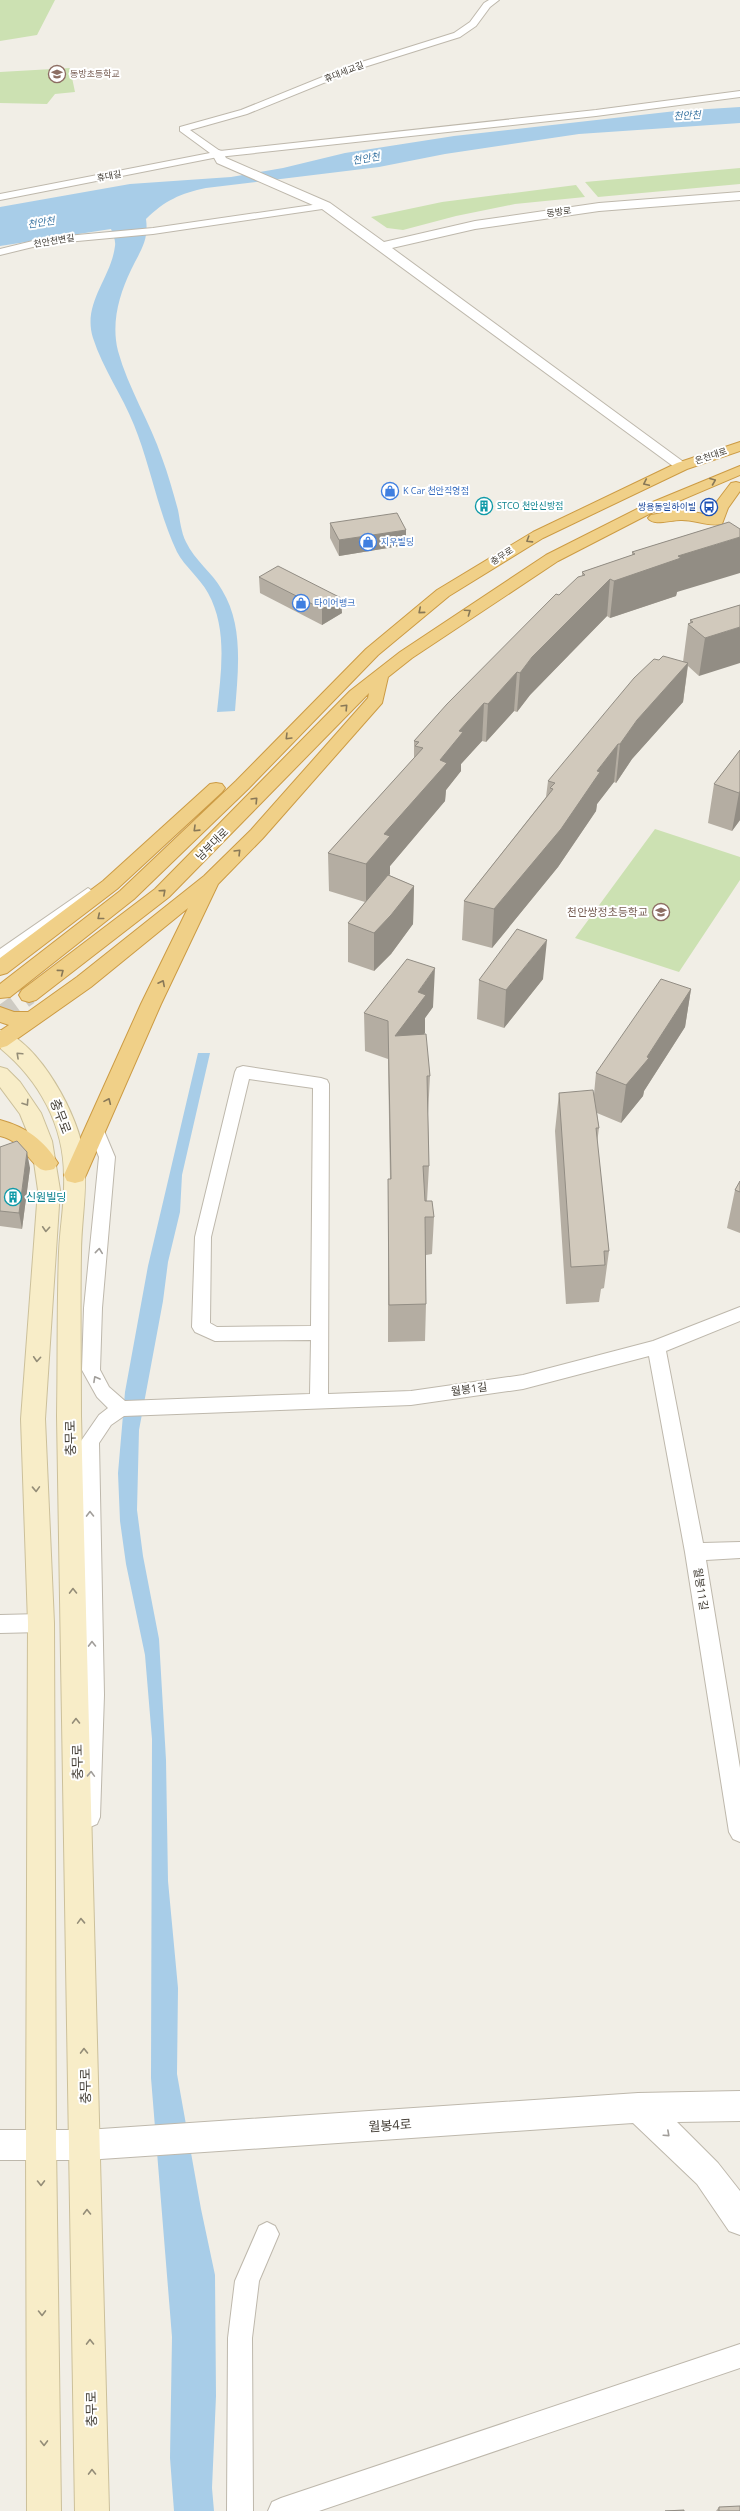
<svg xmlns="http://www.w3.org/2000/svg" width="740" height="2511" viewBox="0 0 740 2511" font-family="'Open Sans','Noto Sans KR',sans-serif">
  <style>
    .green { fill: #cce1b2 }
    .water { fill: #a8cde8 }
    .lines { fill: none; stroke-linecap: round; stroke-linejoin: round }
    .trunk-tunnel { stroke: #cecbc3; stroke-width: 19; stroke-dasharray: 19 10; stroke-linecap: butt }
    .minor-casing { stroke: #beb8ac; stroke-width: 2 }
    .tertiary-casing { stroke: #beb8ac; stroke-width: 2 }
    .secondary-casing { stroke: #ccc09a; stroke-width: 2 }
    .trunk-casing { stroke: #cc9b44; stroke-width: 2 }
    .minor { fill: #fff; fill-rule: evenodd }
    .tertiary { fill: #fff; fill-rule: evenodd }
    .secondary { fill: #f8edc8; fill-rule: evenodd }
    .trunk { fill: #f0d088; fill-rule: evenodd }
    .wall { fill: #b4ada2 }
    .shaded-wall { fill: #928d84 }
    .building { fill: #d1c9bc; stroke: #928d84 }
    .oneway { stroke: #887857 }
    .oneway2 { stroke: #948d78 }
    .oneway3 { stroke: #a19e9a }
    .labels { text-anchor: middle; stroke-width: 4; stroke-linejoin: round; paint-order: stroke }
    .far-street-label { font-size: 9px; fill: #433e36; stroke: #fff }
    .far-education-label { font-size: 9px; fill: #785e54; stroke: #fff; text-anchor: start }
    .far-shop-label { font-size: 9px; fill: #366cbe; stroke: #fff; text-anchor: start }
    .far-culture-label { font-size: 9px; fill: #0d838f; stroke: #fff; text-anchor: start }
    .far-transit-label { font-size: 9px; fill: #164399; stroke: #fff; text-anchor: end }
    .far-water-label { font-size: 10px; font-style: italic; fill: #3b76a3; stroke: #fff }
    .street-label { font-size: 11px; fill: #433e36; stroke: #fff }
    .education-label { font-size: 11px; fill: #785e54; stroke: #fff; text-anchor: end }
    .culture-label { font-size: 11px; fill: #0d838f; stroke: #fff; text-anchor: start }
    .near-street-label { font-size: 13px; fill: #433e36; stroke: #fff }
  </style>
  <rect width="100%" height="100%" fill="#f1eee6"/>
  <path class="green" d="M0,0h55l-18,35 -37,6z
    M70,68l5,24 -20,2 -8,10 -47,-1v-31z
    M740,168v16l-142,13 -13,-15z
    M576,185l9,12 -70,7 -59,12 -53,14 -16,-2 -16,-11 71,-15z
    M655,829l85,28v23l-61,92 -104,-34z"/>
  <path class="water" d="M740,107v16l-161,11 -134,20 -66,13 -173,21c-25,5 -42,13 -60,31 3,22 -6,32 -15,51 -12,25 -20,53 -13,81 10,37 32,71 44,107 6,16 11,34 16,52 2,10 3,22 8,32 9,19 26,30 36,48 22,36 16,81 13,121l-18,1c4,-40 11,-83 -9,-119 -8,-15 -23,-26 -31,-41 -19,-40 -26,-85 -43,-127 -12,-30 -31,-56 -41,-87 -11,-35 18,-59 22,-92 1,-5 -2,-12 -4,-17l-111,17v-39l130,-23 101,-7 52,-9 62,-15 109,-17 222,-25z
    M198,1053h12l-28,122 -2,37 -12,50 -5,39 -24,129 -2,80 6,46 16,83 7,121 2,121 10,107 -1,86 24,135 14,66 1,121 -4,92 2,23h-40l-4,-53 2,-121 -21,-259 1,-339 -7,-84 -19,-91 -6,-43 -2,-48 7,-81 23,-126z"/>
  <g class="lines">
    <path class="trunk-tunnel" d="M0,1016l29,-21"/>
    <g class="minor-casing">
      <path id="minor" d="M489,0h10l-9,7 -14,19 -16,11 -102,32 -111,45 -57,16 30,21 376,-41 144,-19v6l-144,19 -378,41 -218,43v-6l210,-41 -30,-22v-4l61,-17 111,-45 102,-32 16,-11 14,-19z
        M326,203l3,1v4l-176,26 -108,10 -45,11v-6l45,-11 108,-10z
        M88,888l7,5 -2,3 -88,64 -5,1v-12z
        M243,1066l78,12 6,2 2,4 -1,310 83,-3 112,-16 130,-34 87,-34v14l-74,30 37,192 37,-1v16l-34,2 34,208v74l-7,-3 -4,-7 -44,-280 -36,-196 -126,33 -112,16 -287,11 -13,9 -12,18 5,252 -4,122 -3,7 -7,3 -7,-3 -3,-7 4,-122 -3,-254 18,-26 9,-7 -11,-11 -15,-27 2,-62 15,-151 -11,-27 2,-4h12l13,31 -13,151 -2,62 9,17 16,14 185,-7 1,-54 -96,1 -20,-9 -3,-5 3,-90 40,-165 2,-4zM249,1079l64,9 -2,238 -94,1 -7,-4 1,-86z
        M41,1614l7,3 3,6 -3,6 -7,3 -41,1v-18z
        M267,2222l8,4 4,8 -20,47 -7,57 1,173h-26l1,-173 7,-57 24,-55z
        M740,2344v24l-421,143h-51l4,-9 9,-4z"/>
    </g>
    <g class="tertiary-casing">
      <path id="tertiary" d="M218,150l4,1 4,7 104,45 54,39 91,-21 124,-18 141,-11v8l-141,11 -124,18 -83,19 297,218 -7,4 -5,-1 -355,-260 -105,-46 -5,-9z
        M740,2091v30l-63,1 41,41 22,28v44l-11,-4 -32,-47 -64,-61 -547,37h-86v-30h86l552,-37z"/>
    </g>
    <g class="secondary-casing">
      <path id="secondary" d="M0,1030c39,11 80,88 84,126 4,32 -3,65 -3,97 -1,54 0,109 0,163l28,1095h-34l-18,-1095c1,-55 0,-109 2,-164 1,-25 6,-50 5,-76 0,-51 -25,-96 -64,-128z
        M0,1067l7,2 13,13 21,31 11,28 8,49 -15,229 9,204 2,521 5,367h-34l-1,-367 2,-521 -7,-204 17,-229 -7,-49 -11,-27 -20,-27z"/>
    </g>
    <g class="trunk-casing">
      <path id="trunk" d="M740,442v9l-53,18 -144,69 -94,58 -71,59 -130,134 -114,110 -124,98 -10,1v-14l120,-93 116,-110 130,-132 71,-59 96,-58 144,-69z
        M740,466v9l-87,37 -95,49 -146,97 -24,19 -6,26 -119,135 -45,46 -57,120 -75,171 -3,6 -8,2 -8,-2 -3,-6 77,-171 47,-96 -97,79 -84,59 -7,2v-17l9,-6 -9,-3v-15l14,5h14l49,-35 127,-101 47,-46 117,-132 1,-5 -200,204 -133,103 -7,2 -7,-2 -3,-5 3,-5 133,-101 195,-198 50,-39 146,-97 97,-49z
        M736,482l4,1v8l-12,17 -6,16c-12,3 -27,-4 -40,-4 -10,-1 -28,7 -34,-2l3,-3 28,-5 32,5 1,-7 19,-25z
        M216,783l6,1 3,4 -3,4 -105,97 -110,84 -7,2v-17l103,-77 107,-97z
        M0,1120c26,7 44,20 58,43l-4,6c-5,1 -10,3 -15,-1 -14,-12 -18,-27 -39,-32z"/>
    </g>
    <use href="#minor" class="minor"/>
    <use href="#tertiary" class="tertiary"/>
    <use href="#secondary" class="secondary"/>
    <use href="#trunk" class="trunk"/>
  </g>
  <path class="wall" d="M729,522l-52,70 -1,4 -66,22 -3,-2 -77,79 -13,17 -3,-1 -28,31 -4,-1 -21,23v7l-15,19 -1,11 -55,65v8l-1,1 25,11 -1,38 -22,30 -17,17 -26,-9v-39l17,-21 -36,-11 -1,-38 86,-95v-17l145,-146 23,-19v-4l50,-17v-3z
    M330,523l76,7v15l-67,11 -9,-18z
    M259,577l83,36 -20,12 -62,-32z
    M740,605l-41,71 -11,-10 -5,36 -51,57 -16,24 -2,-1 -17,22 -1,7 -38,56 -66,81 -30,-8 2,-39 82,-104 2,-16 111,-121 25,2h-1l5,-38 2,-1v-3z
    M740,750v70l-8,11 -24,-8 6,-39z
    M543,979l-39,49 -27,-9 2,-39z
    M691,989l-6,38 -41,64 -1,5 -22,27 -24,-10 2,15 -2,15 12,108 -5,37 -3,1 -2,13 -33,2 -11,-173 4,-38 35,1 2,-21z
    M433,1007l-8,11 -1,16 6,42 -2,38 1,52 -2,35 7,16 -2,37 -6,1v49l-1,37 -37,1v-163h2l-2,-120 -23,-8 -1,-38z
    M0,1147l30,21 -8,61 -22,-3z
    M740,1181v52l-13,-5 8,-38z
    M719,2507l21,4h-24z"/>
  <path class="shaded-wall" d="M406,530v15l-67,11v-16z
    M740,537v36l-63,19 -1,4 -66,22 4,-37 64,-25z
    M610,579l-3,37 -77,79 -13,17 3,-39 12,-16z
    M341,598l1,15 -20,12v-16z
    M740,627v36l-41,13 6,-38z
    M688,663l-5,39 -51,57 -16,24 4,-39 17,-24z
    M517,672l-3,39 -28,31 2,-38z
    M484,703l-2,38 -21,23v7l-15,19 -1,11 -55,65v8l-24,29v-39l18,-30 56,-74 19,-29z
    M618,744l-4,38 -17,22 -1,7 -38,56 -66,81 2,-39 103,-138z
    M740,791v29l-8,11 7,-38z
    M414,886l-1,38 -22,30 -17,17v-38z
    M547,940l-4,39 -39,49 2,-38z
    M435,968l-2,39 -8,11v15l-31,41 1,-38 23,-44z
    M691,989l-6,38 -41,64 -1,5 -22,27 5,-38 21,-28z
    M27,1152l3,16 -8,61 -3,-16z"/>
  <path class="building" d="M397,513l9,17 -67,10 -9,-17z
    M729,522l11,7v8l-62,19 3,2 -67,23 -4,-2 -78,78 -12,16 -3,-1 -29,32 -4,-1 -25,28 4,1 -23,28 7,3 -63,71 6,2 -24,28 -38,-11 95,-105 -8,-2 4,-4 -5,-1 33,-37 109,-110 3,1 19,-18 7,-2 -3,-3 53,-18 -3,-2z
    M278,566l63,32 -19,11 -63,-32z
    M740,605v22l-35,11 -17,-14 5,-2 -3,-2z
    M663,656l25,7 -51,57 -17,24h-2l-21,27 3,1 -39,57 -67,80 -30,-8 89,-112 -3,-1 5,-5 -7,-2 86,-103 20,-19 5,1z
    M740,750v41l-1,2 -25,-9z
    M388,875l26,11 -23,29 -17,18 -26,-10z
    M517,929l30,11 -41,50 -27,-10z
    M407,959l28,9 -17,24 8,3 -31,41 31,-2 4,42h-3l2,90h-6l2,35h7l2,16h-9l1,87 -37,1 -1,-126h3l-3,-158 -24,-8z
    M661,979l30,10 -44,68 2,1 -23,27 -30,-12z
    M593,1090l6,38h-3l13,123h-5l1,14 -34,2 -12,-174z
    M17,1141l10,11 -8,61 -19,-2v-64z
    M740,1181v11l-5,-2z
    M740,2506v5h-21v-4z
    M684,2510v1h-19z"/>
  <defs><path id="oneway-chevron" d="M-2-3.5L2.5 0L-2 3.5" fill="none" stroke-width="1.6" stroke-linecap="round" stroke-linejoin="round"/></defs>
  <g class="oneway">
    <use href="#oneway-chevron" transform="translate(713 481) rotate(-22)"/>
    <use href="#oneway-chevron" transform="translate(646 483) rotate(155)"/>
    <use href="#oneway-chevron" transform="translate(529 540) rotate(148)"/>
    <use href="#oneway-chevron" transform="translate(421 611) rotate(140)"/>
    <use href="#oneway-chevron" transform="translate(468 612) rotate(-35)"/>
    <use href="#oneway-chevron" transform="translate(345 707) rotate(-46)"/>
    <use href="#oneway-chevron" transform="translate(288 737) rotate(135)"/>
    <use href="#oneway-chevron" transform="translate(255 800) rotate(-46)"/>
    <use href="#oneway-chevron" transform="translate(196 829) rotate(136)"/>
    <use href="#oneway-chevron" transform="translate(238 852) rotate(-45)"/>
    <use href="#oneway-chevron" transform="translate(163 892) rotate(-42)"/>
    <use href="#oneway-chevron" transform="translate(100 917) rotate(141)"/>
    <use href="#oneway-chevron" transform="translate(61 972) rotate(-37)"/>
    <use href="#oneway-chevron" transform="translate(162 983) rotate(-63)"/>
    <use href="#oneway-chevron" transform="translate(108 1101) rotate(-66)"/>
  </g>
  <g class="oneway2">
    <use href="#oneway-chevron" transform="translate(19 1055) rotate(-137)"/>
    <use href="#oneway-chevron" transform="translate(26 1103) rotate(57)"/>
    <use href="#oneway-chevron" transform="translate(46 1229) rotate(94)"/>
    <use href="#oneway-chevron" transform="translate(37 1359) rotate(94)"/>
    <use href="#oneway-chevron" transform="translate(36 1489) rotate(88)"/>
    <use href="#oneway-chevron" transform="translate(73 1591) rotate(-91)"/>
    <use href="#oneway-chevron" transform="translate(76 1721) rotate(-91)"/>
    <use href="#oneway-chevron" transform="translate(81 1921) rotate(-92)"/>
    <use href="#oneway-chevron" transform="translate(84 2051) rotate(-91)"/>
    <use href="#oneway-chevron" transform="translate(41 2183) rotate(89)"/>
    <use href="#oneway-chevron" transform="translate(87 2212) rotate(-91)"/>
    <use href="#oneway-chevron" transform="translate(42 2313) rotate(89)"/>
    <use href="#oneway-chevron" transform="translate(90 2342) rotate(-91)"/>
    <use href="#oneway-chevron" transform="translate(44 2443) rotate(89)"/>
    <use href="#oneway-chevron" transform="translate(92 2472) rotate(-91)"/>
  </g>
  <g class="oneway3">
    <use href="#oneway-chevron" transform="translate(99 1251) rotate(-84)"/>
    <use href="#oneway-chevron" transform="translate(96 1379) rotate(-119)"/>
    <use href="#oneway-chevron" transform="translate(90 1514) rotate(-91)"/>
    <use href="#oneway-chevron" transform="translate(92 1644) rotate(-91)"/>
    <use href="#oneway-chevron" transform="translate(91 1774) rotate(-88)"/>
    <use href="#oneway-chevron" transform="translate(667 2134) rotate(42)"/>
  </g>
  <defs>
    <g id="school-ring" transform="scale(0.9)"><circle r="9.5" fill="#fff" stroke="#8d6e63" stroke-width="1.5"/><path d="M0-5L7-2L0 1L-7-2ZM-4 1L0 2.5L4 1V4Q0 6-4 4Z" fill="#8d6e63"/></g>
    <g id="shop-ring" transform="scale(0.9)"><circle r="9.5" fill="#fff" stroke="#3f7fe0" stroke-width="1.5"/><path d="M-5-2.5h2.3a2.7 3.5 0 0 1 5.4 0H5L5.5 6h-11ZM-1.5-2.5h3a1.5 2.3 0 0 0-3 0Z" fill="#3f7fe0"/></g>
    <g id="building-ring" transform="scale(0.9)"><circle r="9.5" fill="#fff" stroke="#0f9aa8" stroke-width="1.5"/><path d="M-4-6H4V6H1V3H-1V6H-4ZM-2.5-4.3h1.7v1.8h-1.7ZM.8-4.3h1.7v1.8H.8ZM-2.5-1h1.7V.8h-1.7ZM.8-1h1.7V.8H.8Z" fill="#0f9aa8"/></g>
    <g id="bus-ring" transform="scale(0.9)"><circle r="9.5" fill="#fff" stroke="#1a4fb4" stroke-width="1.5"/><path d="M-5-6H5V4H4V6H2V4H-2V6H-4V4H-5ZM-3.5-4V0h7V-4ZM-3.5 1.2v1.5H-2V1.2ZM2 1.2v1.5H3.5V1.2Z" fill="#1a4fb4"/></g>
  </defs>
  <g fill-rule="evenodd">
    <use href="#school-ring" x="57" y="74"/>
    <use href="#shop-ring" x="390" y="491"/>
    <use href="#building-ring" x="484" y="506"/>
    <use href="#bus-ring" x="709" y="507"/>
    <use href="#shop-ring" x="368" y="542"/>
    <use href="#shop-ring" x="301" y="603"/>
    <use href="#school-ring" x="661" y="912"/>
    <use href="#building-ring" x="13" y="1197"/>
  </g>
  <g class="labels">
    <g class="far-street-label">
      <text transform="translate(344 72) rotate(-21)" y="3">휴대세교길</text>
      <text transform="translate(109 176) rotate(-11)" y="3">휴대길</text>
      <text transform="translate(559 212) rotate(-8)" y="3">동방로</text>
      <text transform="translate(54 241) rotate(-9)" y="3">천안천변길</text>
      <text transform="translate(711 456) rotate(-19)" y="3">온천대로</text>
      <text transform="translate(502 556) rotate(-32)" y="3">충무로</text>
    </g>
    <g class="far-education-label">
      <text x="70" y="77">동방초등학교</text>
    </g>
    <g class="far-shop-label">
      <text x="403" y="494">K Car 천안직영점</text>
      <text x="381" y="545">지우빌딩</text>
      <text x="314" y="606">타이어뱅크</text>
    </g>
    <g class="far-culture-label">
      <text x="497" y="509">STCO 천안신방점</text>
    </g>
    <g class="far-transit-label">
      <text x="696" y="510">쌍용동일하이빌</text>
    </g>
    <g class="far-water-label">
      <text transform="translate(687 115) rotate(-3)" y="4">천안천</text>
      <text transform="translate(366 158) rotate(-10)" y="4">천안천</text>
      <text transform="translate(41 222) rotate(-8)" y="4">천안천</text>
    </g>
    <g class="street-label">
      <text transform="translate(212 844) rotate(-45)" y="4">남부대로</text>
      <text transform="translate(469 1389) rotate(-8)" y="4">월봉1길</text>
      <text transform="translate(701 1589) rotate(81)" y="4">월봉11길</text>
    </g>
    <g class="education-label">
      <text x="648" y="916">천안쌍정초등학교</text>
    </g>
    <g class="culture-label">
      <text x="26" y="1201">신원빌딩</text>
    </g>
    <g class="near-street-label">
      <text transform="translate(61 1116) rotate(69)" y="5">충무로</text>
      <text transform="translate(70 1438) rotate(-91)" y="5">충무로</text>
      <text transform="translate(77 1762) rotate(-91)" y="5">충무로</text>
      <text transform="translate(85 2086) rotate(-91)" y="5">충무로</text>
      <text transform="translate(390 2125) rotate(-4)" y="5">월봉4로</text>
      <text transform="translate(91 2409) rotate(-91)" y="5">충무로</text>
    </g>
  </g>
</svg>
